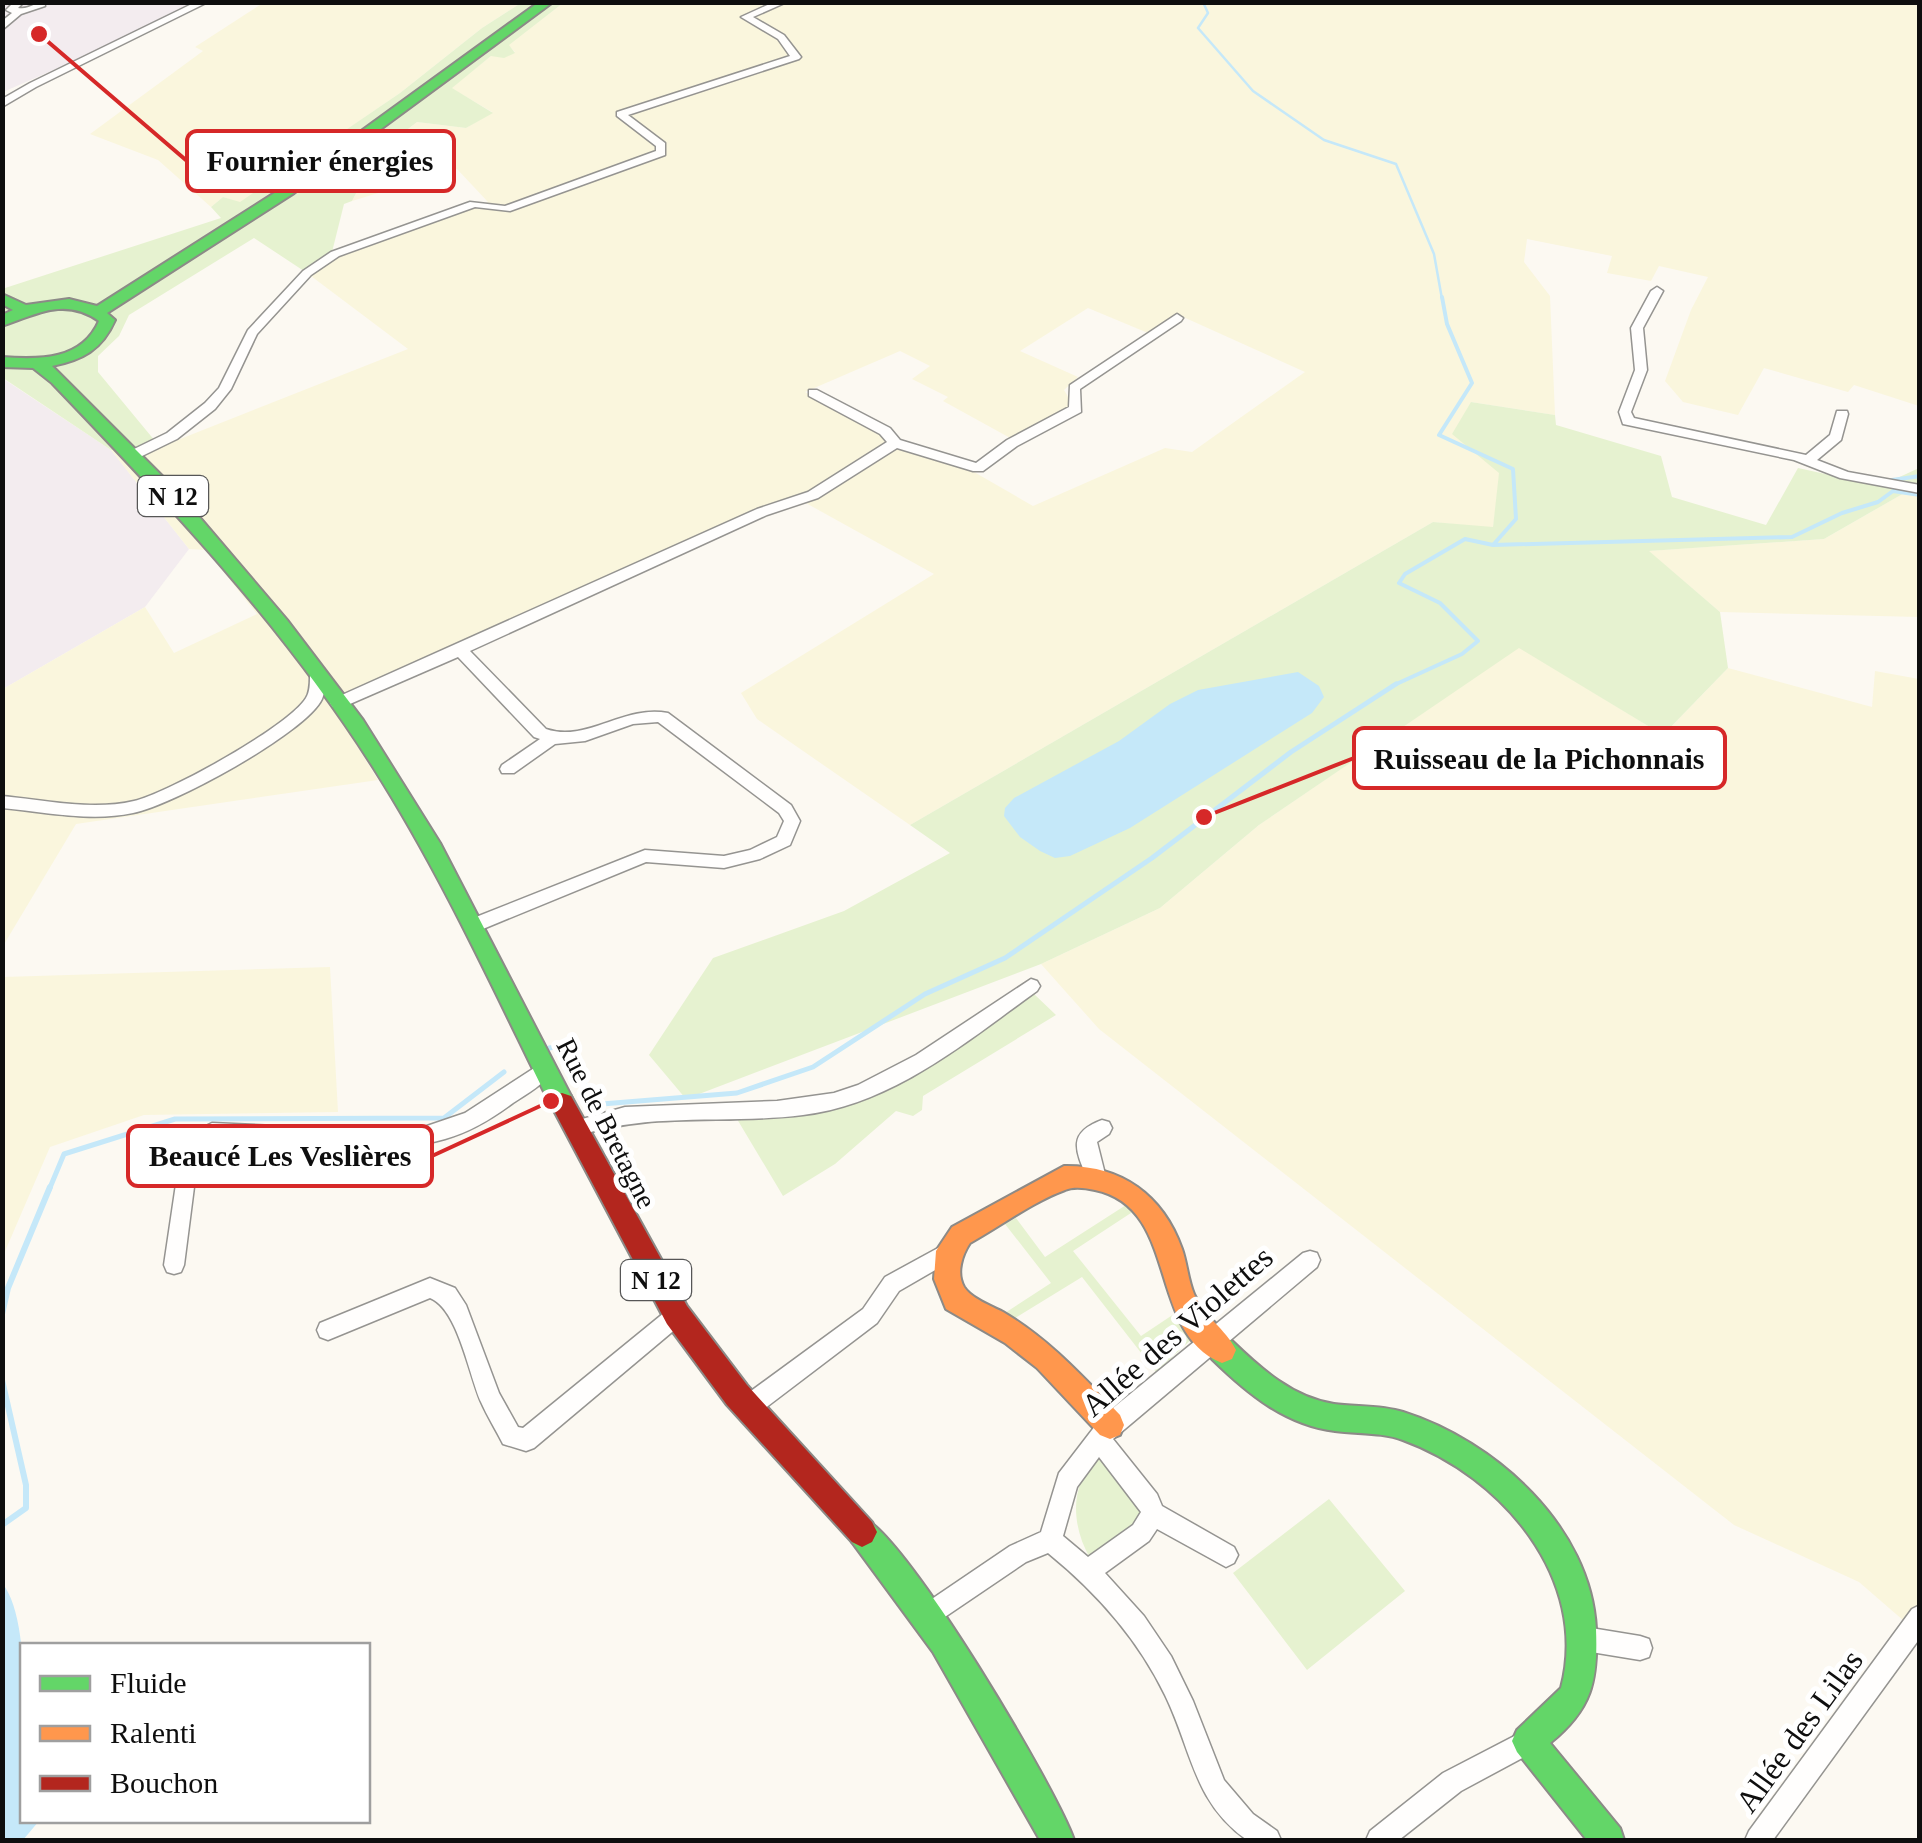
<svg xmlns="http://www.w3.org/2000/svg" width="1922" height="1843" viewBox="0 0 1922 1843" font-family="Georgia,serif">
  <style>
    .industrial { fill: #f3ecef }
    .farmland { fill: #faf6dd; fill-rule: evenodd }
    .green { fill: #e6f2d0 }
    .water { fill: #c5e8f9 }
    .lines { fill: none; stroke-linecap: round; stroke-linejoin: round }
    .stream-far3 { stroke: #c5e8f9; stroke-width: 2.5 }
    .stream-far2 { stroke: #c5e8f9; stroke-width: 4 }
    .stream-far1 { stroke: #c5e8f9; stroke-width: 5 }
    .stream { stroke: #c5e8f9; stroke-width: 6 }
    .street-casing { stroke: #959491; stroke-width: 3 }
    .fast-casing { stroke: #8c8a87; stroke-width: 4 }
    .slow-casing { stroke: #8c8a87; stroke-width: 4 }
    .jam-casing { stroke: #8c8a87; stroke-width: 4 }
    .street { fill: #fffefd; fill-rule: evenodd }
    .fast { fill: #63d668; fill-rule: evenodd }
    .slow { fill: #ff974d; fill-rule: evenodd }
    .jam { fill: #b3261e; fill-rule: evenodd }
    .labels { text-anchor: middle; stroke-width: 10; stroke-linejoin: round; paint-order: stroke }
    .shield { fill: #fff; stroke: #565656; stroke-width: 2.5 }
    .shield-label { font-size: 25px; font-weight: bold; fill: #0e0e0e }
    .street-label { font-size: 28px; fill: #0e0e0e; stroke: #fff }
    .near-street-label { font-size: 32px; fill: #0e0e0e; stroke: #fff }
    .leader { fill: none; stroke: #d62828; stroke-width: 4 }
    .callout-dot { fill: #d62828; stroke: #fff; stroke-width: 4 }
    .callout { fill: #fff; stroke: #d62828; stroke-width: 4 }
    .callout-label { font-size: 30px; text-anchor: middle; font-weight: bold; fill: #0e0e0e }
  </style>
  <rect width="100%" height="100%" fill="#fcf9f2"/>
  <path class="industrial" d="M3,3h204l-204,89z
    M2,378l109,72 78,99 -44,58 -142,82z"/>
  <path class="farmland" d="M263,3h258l-39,25 -82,65 -160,110 -17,-6 -12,10 -53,-47 -68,-26 113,-83 -8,-4z
    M563,3h1356v403l-65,-21 -6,7 -84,-24 -26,47 -55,-13 -18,-21 26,-71 17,-33 -49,-11 -8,15 -44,-8 5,-17 -85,-17 -3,23 26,34 5,119 -84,-13 29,71 -7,55 -60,-6 -523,303 -153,-106 -16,-26 193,-119 -139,-77 -464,206 47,77 -302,44 -73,122v-257l142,-82 29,46 83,-39 -51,-64 -17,-1 -78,-99 49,-3 248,-98 -101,-76 25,-21 156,-50 -31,-33 -105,32 25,-48 40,-31 49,6 26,-16 -41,-24 40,-32 24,-4 -7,-7zM1088,308l60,25 33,-17 124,56 -113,80 -27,-4 -132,58 -59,-34 -69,-23 -100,-57 95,-41 30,15 -18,13 36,18 -5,4 69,38 61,-34 -9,-15 14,-13 -58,-26z
    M1906,492l13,1v124l-199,-5 -72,-61 176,-12z
    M1519,647l144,88 65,-67 144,39 3,-36 44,8v955l-60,-52 -125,-57 -635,-496 -58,-65 119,-56 99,-83z
    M330,967l8,145 -194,3 -94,32 -47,109v-279z"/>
  <path class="green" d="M521,3h42l-54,42 6,8 -11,5 -13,-2 -39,32 41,25 -27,15 -49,-6 -40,31 -25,48 -8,3 -12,48 -25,21 -53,-35 -125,77 -10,21 -21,20v16l62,75 -49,3 -108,-72 -1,-89 219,-71 -10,-11 12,-10 17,5 160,-109 82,-65z
    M1471,402l84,13 1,10 105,31 11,41 94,28 32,-57 82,18 39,-18v25l-13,-1 -82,47 -175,12 71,61 8,56 -65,67 -144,-87 -260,177 -99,83 -119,56 -355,135 -37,-44 64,-97 131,-47 106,-58 -40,-28 523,-303 60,5 6,-54 -47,-39z
    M1034,994l22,21 -133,81 -1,14 -9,6 -17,-5 -61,53 -52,32 -49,-82 69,-1 143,-60z
    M1126,1205l8,6 -61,40 68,85 42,-28 10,30 -37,34 -74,-95 -67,41 -10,-5 46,-30 -46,-59 11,-6 29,39z
    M1099,1457l44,48 -1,17 -52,36c-19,-33 -21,-75 9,-101z
    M1329,1499l76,92 -98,79 -74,-97z"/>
  <path class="water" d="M1298,672l21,14 5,11 -12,16 -182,115 -60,28 -15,2 -15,-7 -20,-14 -16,-21 1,-8 9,-10 105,-57 51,-37 28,-14z
    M2,1583c33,39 20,182 20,237l17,1 -16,19h-20z"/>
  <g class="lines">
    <path class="stream-far3" d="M1203,2l5,11 -10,15 55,63 71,49 72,24 38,90 8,45"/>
    <path class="stream-far2" d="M1442,297l5,27 25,59 -33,52 74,34 3,50 -23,26
      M1892,480l28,-4
      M1392,686l70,-32 16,-13 -38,-38 -41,-20 6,-9 60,-35 28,6 299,-8 50,-24 36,-11 15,-11 27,4"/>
    <path class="stream-far1" d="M549,1048l14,-2 25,44 14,14 135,-11 76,-26 112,-73 80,-36 147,-100 139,-106 105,-68
      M49,1190l15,-36 111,-35 269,-1 60,-46"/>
    <path class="stream" d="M2,1314l6,-26 42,-101
      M2,1380l24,105v23l-24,17"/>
    <g class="street-casing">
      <path id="street" d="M14,2h10l-6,6c12,2 16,-6 26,-6l1,4 -24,8 -19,16v-9l10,-8 -6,-3z
        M196,2h12l-172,85 -34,20v-8l28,-16z
        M774,2h13l-34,15 31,18 17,22 -2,2 -171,56 37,28v12l-155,56 -35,-4 -136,49 -28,19 -54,59 -26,55 -16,20 -38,30 -37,18h-10v-6l37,-18 38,-30 14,-15 29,-58 55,-59 28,-19 139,-50 35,4 151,-55v-5l-39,-30v-4l173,-56 -12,-17 -37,-22z
        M1657,287l6,4 -20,37 4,42 -16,42 3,6 172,37 24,-20 7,-24h10l1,3 -7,26 -24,20 31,12 72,13v8l-80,-15 -46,-18 -171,-36 -4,-12 16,-42 -4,-42 20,-37z
        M1177,314l6,4 -2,3 -101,68 1,23 -64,34 -34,25h-10l-76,-23 -79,50 -51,17 -297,136 76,78c41,14 78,-25 122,-16l123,92 9,16 -10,24 -30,14 -36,9 -78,-6 -168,69h-12l-3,-5 3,-5 179,-71 79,6 26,-6 27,-13 7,-16 -5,-8 -121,-91 -25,2 -48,17 -30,3 -41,29h-12l-2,-4 2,-4 38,-26 -6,-2 -76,-80 -115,50h-10l-3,-4 3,-4 424,-190 51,-17 79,-50 -7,-8 -71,-38v-6h8l73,38 10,12 76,23 31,-23 62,-33 1,-22z
        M318,671l8,5c-1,7 -1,16 -4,23 -16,34 -151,107 -189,114 -42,9 -88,-1 -131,-5v-12c43,4 90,15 132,5 34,-8 154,-74 172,-103 4,-6 4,-15 4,-22z
        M1031,979l6,2 3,5 -3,5c-71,51 -144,113 -234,124 -77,10 -154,-4 -228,22l-7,-2 -3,-6 3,-6 57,-16 152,-6 57,-8 24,-8 58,-30z
        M545,1061l7,2 2,6c-8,14 -27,25 -41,34 -20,15 -43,29 -68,36 -70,20 -158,3 -231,0l-15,9 -15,117 -3,7 -7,2 -7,-2 -3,-7 19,-128 29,-14 153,7 59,-3 41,-14z
        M1102,1120l7,2 3,6 -3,6 -12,8 8,32 -3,6 -7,3 -7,-3c-13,-30 -21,-47 14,-60z
        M949,1242l7,2 3,7 -3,7 -57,33 -22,32 -121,92 -8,3 -8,-3 -3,-8 3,-8 123,-90 22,-32z
        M1310,1251l7,2 3,7 -3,7 -204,172 44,55 5,12 72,41 4,8 -4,8 -8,4 -69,-38 -8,12 -44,32 39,43 27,40 22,45 31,79 29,34 24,17 4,9h-34c-54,-38 -55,-90 -82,-145 -27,-56 -69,-103 -117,-142l-22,9 -90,61 -8,4 -8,-4 -4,-8 4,-8 90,-61 31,-14 18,-59 43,-56 201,-164zM1099,1457l42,55 -8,13 -45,32 -25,-21 14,-49z
        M430,1278l25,10 11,17 33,88 19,34 5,1 147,-120 7,-3 7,3 4,7 -4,7 -150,126 -8,3 -23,-7c-7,-14 -16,-28 -22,-42 -12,-27 -23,-93 -51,-104l-102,42 -8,-3 -3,-7 3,-7z
        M1920,1605v33l-147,202h-28l4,-9 163,-222z
        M1585,1627l55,9 9,3 3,9 -3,9 -9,3 -55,-9 -9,-3 -3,-9 3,-9z
        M1528,1729l9,3 3,9 -3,9 -76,41 -62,49h-33l4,-9 73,-58z"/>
    </g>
    <g class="fast-casing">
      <path id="fast" d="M539,2h14l-259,191 -187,120 8,7c-13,30 -33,40 -63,46l126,126 109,128 76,100 77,123 131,253 3,7 -3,7 -9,3 -9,-3c-57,-115 -110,-233 -180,-343 -90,-142 -205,-263 -321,-384l-19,-15 -31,-1v-10c38,3 80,3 97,-36 -34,-24 -62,-7 -97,5v-11l11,-5 -11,-6v-10l24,11 43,-6 28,7 187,-119z
        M1222,1337l10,4c29,28 61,57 102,63 23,3 47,1 69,8 92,29 188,115 193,217 2,52 -4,80 -46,114l70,85 4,12h-37l-70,-88 -5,-11 5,-11 44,-42c29,-109 -59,-212 -158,-248 -21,-8 -45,-6 -68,-9 -50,-6 -88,-38 -123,-72l-4,-9 4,-9z
        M862,1517c45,19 194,271 212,323h-34l-107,-188 -81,-110 -5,-10 5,-10z"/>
    </g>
    <g class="slow-casing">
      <path id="slow" d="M1064,1166c57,-1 99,29 118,83 5,14 6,31 12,45 9,22 32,35 42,56l-4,9 -10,4c-76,-30 -41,-155 -127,-173 -9,-2 -21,-4 -30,0 -33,12 -64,36 -95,53 -8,12 -14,30 -6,44 7,11 27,19 39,25 46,27 80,65 117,103l4,10 -4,10 -10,4 -10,-4 -63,-67 -32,-25 -59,-34 -12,-30 2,-28 16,-24z"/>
    </g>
    <g class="jam-casing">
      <path id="jam" d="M562,1093l9,3 116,210 60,79 125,137 5,10 -5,10 -10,5 -10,-5 -125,-137 -60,-81 -117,-221 3,-7z"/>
    </g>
    <use href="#street" class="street"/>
    <use href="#fast" class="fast"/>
    <use href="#slow" class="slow"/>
    <use href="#jam" class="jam"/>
  </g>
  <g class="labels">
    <g class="shield">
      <rect x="138" y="476" width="70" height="40" rx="8"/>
      <rect x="621" y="1260" width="70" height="40" rx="8"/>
    </g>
    <g class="shield-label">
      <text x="173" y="505">N 12</text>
      <text x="656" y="1289">N 12</text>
    </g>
    <g class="street-label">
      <text transform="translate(607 1123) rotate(63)" y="10">Rue de Bretagne</text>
    </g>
    <g class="near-street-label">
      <text transform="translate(1177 1331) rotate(-41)" y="11">Allée des Violettes</text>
      <text transform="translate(1799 1731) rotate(-54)" y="11">Allée des Lilas</text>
    </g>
  </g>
  <path class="leader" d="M39 34L187 161M1204 817L1354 758M551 1101L432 1156"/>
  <g class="callout-dot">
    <circle cx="39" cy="34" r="10"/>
    <circle cx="1204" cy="817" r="10"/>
    <circle cx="551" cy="1101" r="10"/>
  </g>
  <g class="callout">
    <rect x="187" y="131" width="267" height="60" rx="10"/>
    <rect x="1354" y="728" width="371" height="60" rx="10"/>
    <rect x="128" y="1126" width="304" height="60" rx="10"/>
  </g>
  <g class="callout-label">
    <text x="320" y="171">Fournier énergies</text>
    <text x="1539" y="769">Ruisseau de la Pichonnais</text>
    <text x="280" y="1166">Beaucé Les Veslières</text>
  </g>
  <rect width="1922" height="1843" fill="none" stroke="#0e0e0e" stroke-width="10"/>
  <rect x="20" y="1643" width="350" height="180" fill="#ffffff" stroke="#9f9f9f" stroke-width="2.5"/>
  <rect x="40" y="1676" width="50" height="15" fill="#63d668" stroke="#9f9f9f" stroke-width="2.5"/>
  <text x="110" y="1693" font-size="30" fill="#0e0e0e">Fluide</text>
  <rect x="40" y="1726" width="50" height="15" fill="#ff974d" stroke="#9f9f9f" stroke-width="2.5"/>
  <text x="110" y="1743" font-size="30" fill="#0e0e0e">Ralenti</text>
  <rect x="40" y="1776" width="50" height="15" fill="#b3261e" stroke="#9f9f9f" stroke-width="2.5"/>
  <text x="110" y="1793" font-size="30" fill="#0e0e0e">Bouchon</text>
</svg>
